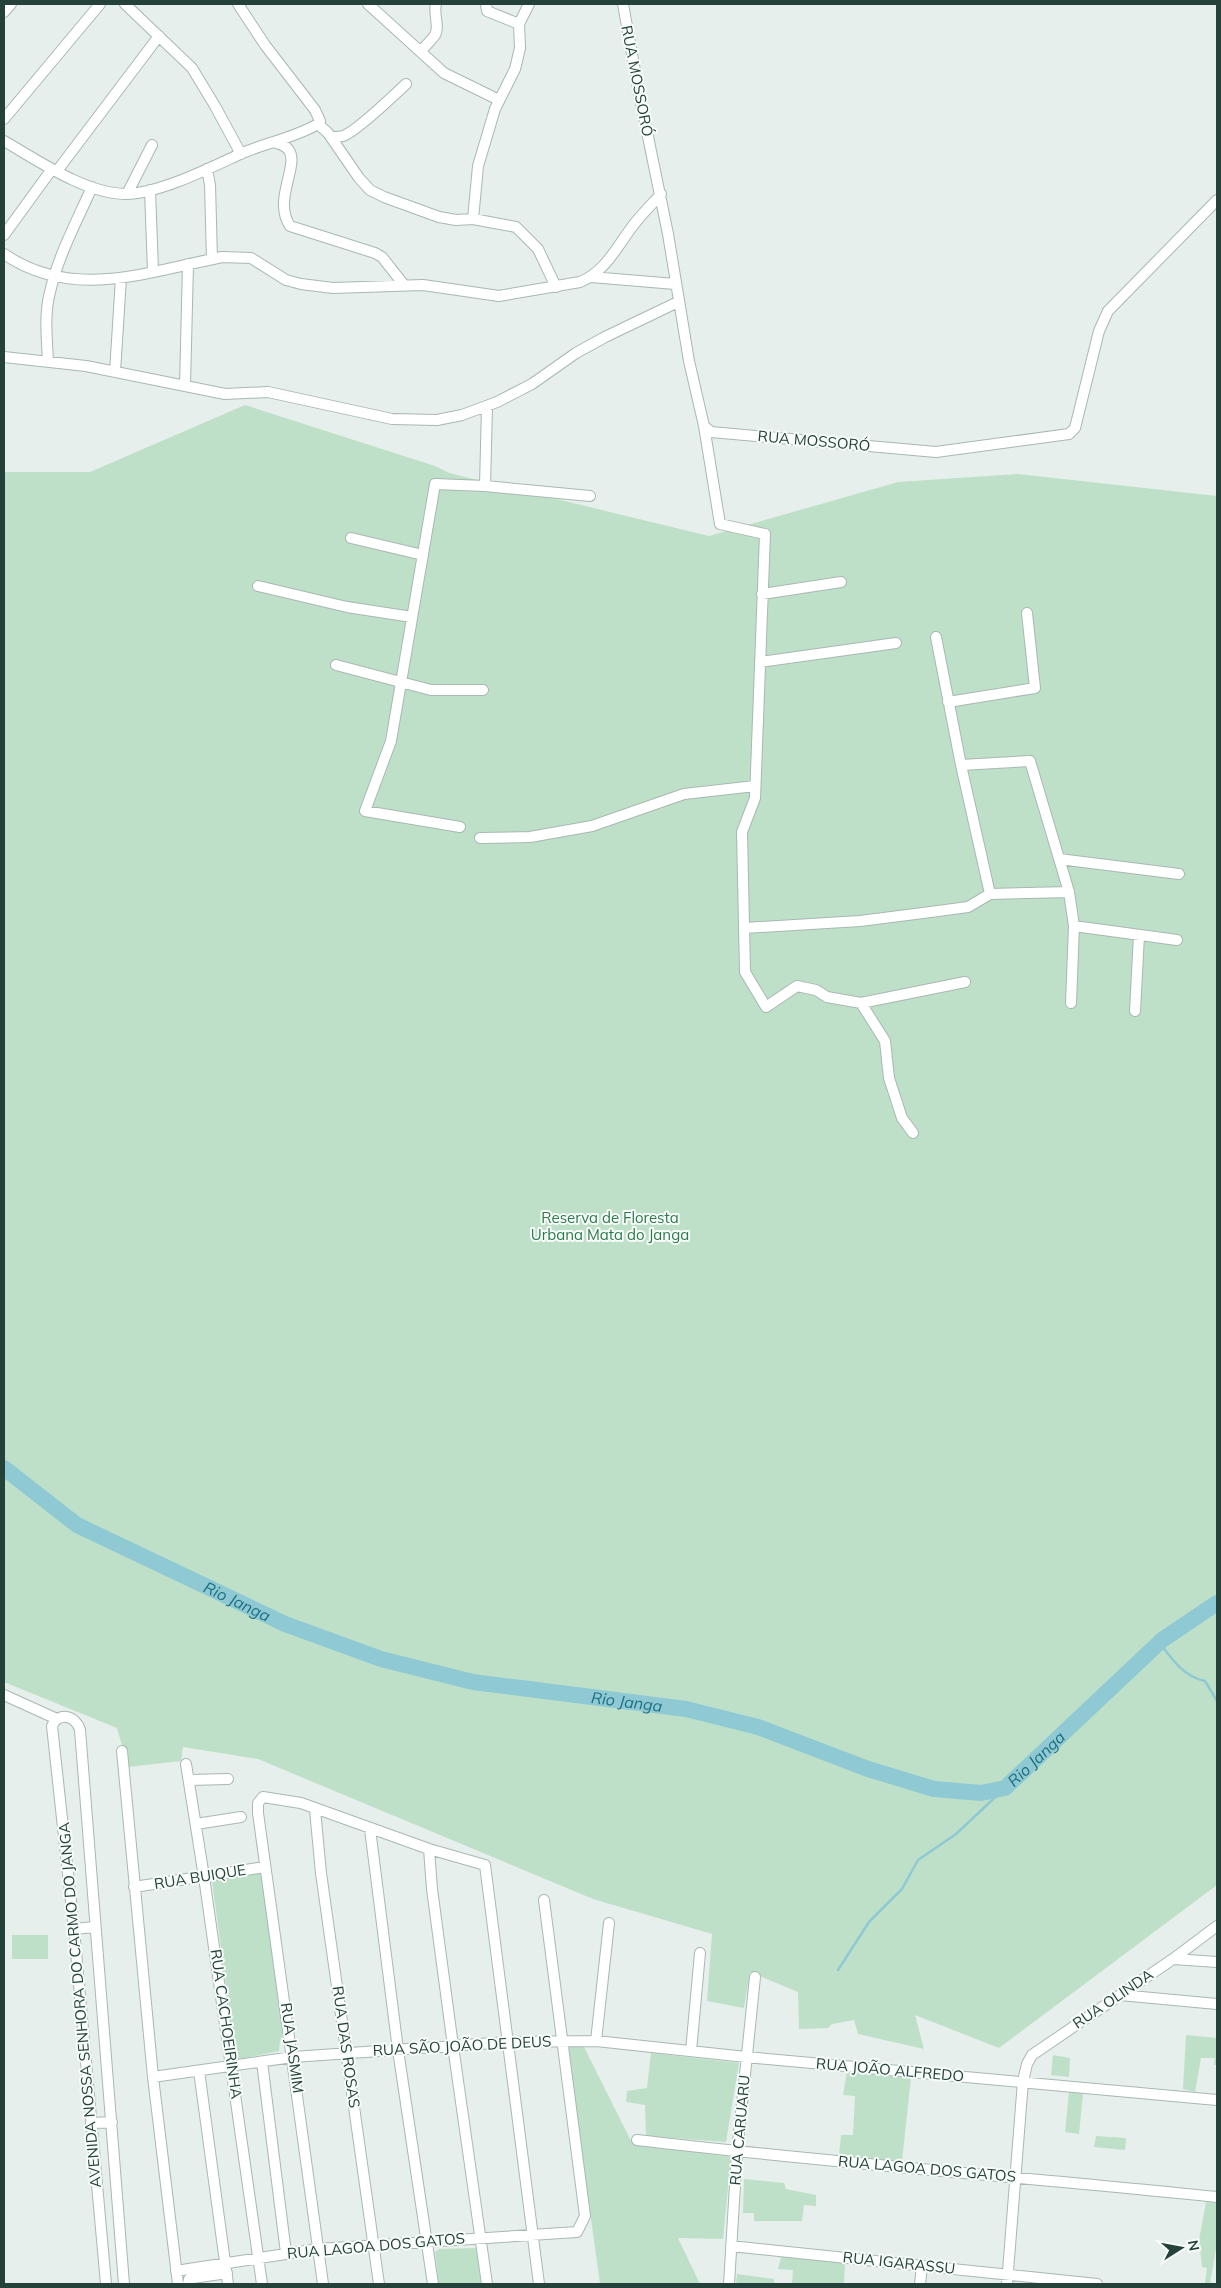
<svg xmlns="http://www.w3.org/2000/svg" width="1221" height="2288" viewBox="0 0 1221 2288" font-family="Mulish,sans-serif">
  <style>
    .green { fill: #bfe0c8 }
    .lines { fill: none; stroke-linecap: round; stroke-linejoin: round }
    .stream { stroke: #8ec9d4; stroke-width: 2.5 }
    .river { stroke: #8ec9d4; stroke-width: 16 }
    .street-casing { stroke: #a8b8b2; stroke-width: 12 }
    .street { stroke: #fff; stroke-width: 10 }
    .labels { text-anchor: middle; stroke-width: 4; stroke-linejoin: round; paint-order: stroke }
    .street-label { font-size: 15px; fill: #24423a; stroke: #f7fbf9 }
    .park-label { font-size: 15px; fill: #2d7a4b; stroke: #f7fbf9 }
    .water-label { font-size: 16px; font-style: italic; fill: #1c6f80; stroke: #f7fbf9 }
  </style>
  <rect width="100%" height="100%" fill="#e6efeb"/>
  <path class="green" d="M245,405l190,61 14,7 260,63 189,-54 120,-8 199,22v1389l-218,163 -84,-33 9,34 -66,-15 -4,-14 -22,4 -4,4 -29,1 -1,-37 -48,-20 -6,36 -37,-7 5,-67 -119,-35 -335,-140 -75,-12 -2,14 -53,6 -11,-39 -113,-46v-1210h86z
    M262,1871l23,160 -5,10 -1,10 -43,9 -24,-179z
    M12,1935h36v24h-36z
    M1186,2035l31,3v27h-3l1,-7h-14l-6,34 -12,-3z
    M567,2045h16l49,98 99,14 -8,82 -45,-1 22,46h-100z
    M651,2053l88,10 -13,79 -80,-6 -1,-31 -19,-3 1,-11 20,-3z
    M1053,2055l17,3 -1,19 -18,-2z
    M847,2072l64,5 -9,84 -63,-5 2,-21h12l2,-39 -12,-1z
    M1069,2092l14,2 -4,40 -14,-2z
    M1096,2136l30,2 -1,12 -31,-3z
    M744,2179l40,4 2,6 30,6v11l-12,-1 -2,16h-48v-8h-11z
    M1206,2202l11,1v40l-7,41 -5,-1 2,-15 -5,-1 -3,-27z
    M476,2248l5,36h-42l-4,-32 4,-3z
    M781,2257l64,6 -1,21h-52l1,-14 -15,-1z
    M737,2274l37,5v5h-38z"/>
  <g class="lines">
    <path class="stream" d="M1159,1642c12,16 25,35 46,39l12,20
      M838,1970l31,-48 33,-33 16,-29 38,-26 49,-46"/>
    <path class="river" id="s1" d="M4,1468l73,57 208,99 96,35 92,23 213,27 72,18 110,42 66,20 47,4 24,-5 157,-148 55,-37"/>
    <g class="street-casing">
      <path id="street" d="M125,4l67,64 23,38 26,48
        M368,4l76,69 55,27
        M623,4l16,89 29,141 21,127 15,65 7,6 225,20 133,-18 6,-6 24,-97 9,-20 109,-111
        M4,12l7,-8
        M519,24l10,-20
        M421,51c4,-5 10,-10 14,-16 5,-8 -2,-22 1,-31
        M4,119l96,-115
        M318,124l10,9 31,45 11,12 14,7 55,20 17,3 17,-1 43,8 22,22 18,38
        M331,137c4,0 8,0 12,-1 13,-4 51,-41 63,-52
        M4,141c35,20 80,52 121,53 33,0 85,-26 115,-40 25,-11 54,-16 78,-30l2,-3 -5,-11 -50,-65 -27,-41
        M273,142c5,1 11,3 15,7 13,15 -16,50 2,77l85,27 7,4 22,28
        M207,169l3,16 2,74
        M57,171l102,-135
        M150,190l3,81
        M127,194l25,-49
        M473,219l5,-53 17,-57 20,-40 5,-21 -1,-24 -32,-13 -1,-7
        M4,235l48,-66
        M4,254c69,47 143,18 218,3l29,1 35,22 15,4 32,4 90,-3 76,11 81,-14c27,-11 38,-38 55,-59 8,-10 17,-19 26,-29
        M591,277l84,7
        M4,357l82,9 139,28 43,-2 124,27 45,1 25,-5 35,-13 35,-18 44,-31 29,-16 73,-35
        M48,362c-1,-23 -4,-48 2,-70 8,-36 27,-71 42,-105
        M115,372l6,-94
        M185,386l3,-122
        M704,426l16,98 45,10 -10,264 -13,34 3,140 21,35 31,-21 19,4 11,7 34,6 24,38 4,37 13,40 11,15
        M485,486l105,10
        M351,538l72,17
        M258,586l89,21 65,10
        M762,594l79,-12
        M936,637l25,128 29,129
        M760,662l136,-19
        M336,665l95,25h52
        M948,702l87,-14 -8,-75
        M961,765l69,-4 39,131 5,34 103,14
        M460,827l-95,-16 26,-70 44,-257 50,2 2,-80
        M480,838l50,-1 62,-11 92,-32 71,-8
        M1059,859l120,15
        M744,928l116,-7 63,-8 45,-6 22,-13 79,-2
        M861,1003l104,-21
        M1071,1003l3,-77
        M1135,1011l4,-76
        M4,1695l53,24
        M122,1751l31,326 25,207
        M186,1764l18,113 58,407
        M189,1780l39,-1
        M315,1810l6,63 58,411
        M196,1824l45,-7
        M370,1829l28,221 35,234
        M429,1849l3,40 21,157 34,238
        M134,1887l131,-20
        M74,1929l20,-2
        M1173,1959l44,3
        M1120,1995l97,9
        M596,2041l13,-118
        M691,2051l9,-98
        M262,2062l24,191
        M199,2071l29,213
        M153,2077l140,-20 215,-15 88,-1 150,16 471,43
        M91,2123l21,-1
        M637,2140c193,23 387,37 580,57
        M731,2246l366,38
        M176,2271l142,-22 259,-17 8,-16 -41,-316
        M106,2284l-32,-355 -22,-203c7,-15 24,-10 28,4l44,554
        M188,2284l1,-5 4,-1 34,-5
        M323,2284l-65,-471v-10l5,-6 38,6 128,46 56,16 54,419
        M729,2284l8,-132 18,-175
        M920,2284l2,-18
        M1007,2284l16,-203 4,-17 5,-9 141,-96 44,-33"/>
    </g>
    <use href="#street" class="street"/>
  </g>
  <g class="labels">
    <g class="street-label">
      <text transform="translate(637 81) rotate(79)" y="5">RUA MOSSORÓ</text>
      <text transform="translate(814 441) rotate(5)" y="5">RUA MOSSORÓ</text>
      <text transform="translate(200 1877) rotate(-9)" y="5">RUA BUIQUE</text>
      <text transform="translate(1113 1999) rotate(-34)" y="5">RUA OLINDA</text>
      <text transform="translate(80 2005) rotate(-95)" y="5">AVENIDA NOSSA SENHORA DO CARMO DO JANGA</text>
      <text transform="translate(226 2024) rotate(82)" y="5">RUA CACHOEIRINHA</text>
      <text transform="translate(462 2046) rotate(-3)" y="5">RUA SÃO JOÃO DE DEUS</text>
      <text transform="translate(346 2047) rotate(82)" y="5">RUA DAS ROSAS</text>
      <text transform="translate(292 2048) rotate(82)" y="5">RUA JASMIM</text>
      <text transform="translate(890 2070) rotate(5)" y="5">RUA JOÃO ALFREDO</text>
      <text transform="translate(740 2130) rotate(-85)" y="5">RUA CARUARU</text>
      <text transform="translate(927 2169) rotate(5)" y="5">RUA LAGOA DOS GATOS</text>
      <text transform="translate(376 2246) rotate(-5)" y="5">RUA LAGOA DOS GATOS</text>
      <text transform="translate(899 2263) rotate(6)" y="5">RUA IGARASSU</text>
    </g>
    <g class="park-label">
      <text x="610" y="1223">Reserva de Floresta<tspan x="610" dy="17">Urbana Mata do Janga</tspan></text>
    </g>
    <g class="water-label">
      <text dy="6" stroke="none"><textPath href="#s1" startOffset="270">Rio Janga</textPath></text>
      <text dy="6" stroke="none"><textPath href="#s1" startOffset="675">Rio Janga</textPath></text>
      <text dy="6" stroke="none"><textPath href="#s1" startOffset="1110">Rio Janga</textPath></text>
    </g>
  </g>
  <rect width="1221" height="2288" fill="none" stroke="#24423a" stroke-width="10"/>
  <g transform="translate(1181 2248) rotate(79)" stroke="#f7fbf9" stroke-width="4" paint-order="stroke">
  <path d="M0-4L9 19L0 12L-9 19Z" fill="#24423a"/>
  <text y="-8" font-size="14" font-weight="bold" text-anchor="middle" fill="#24423a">N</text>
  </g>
</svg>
